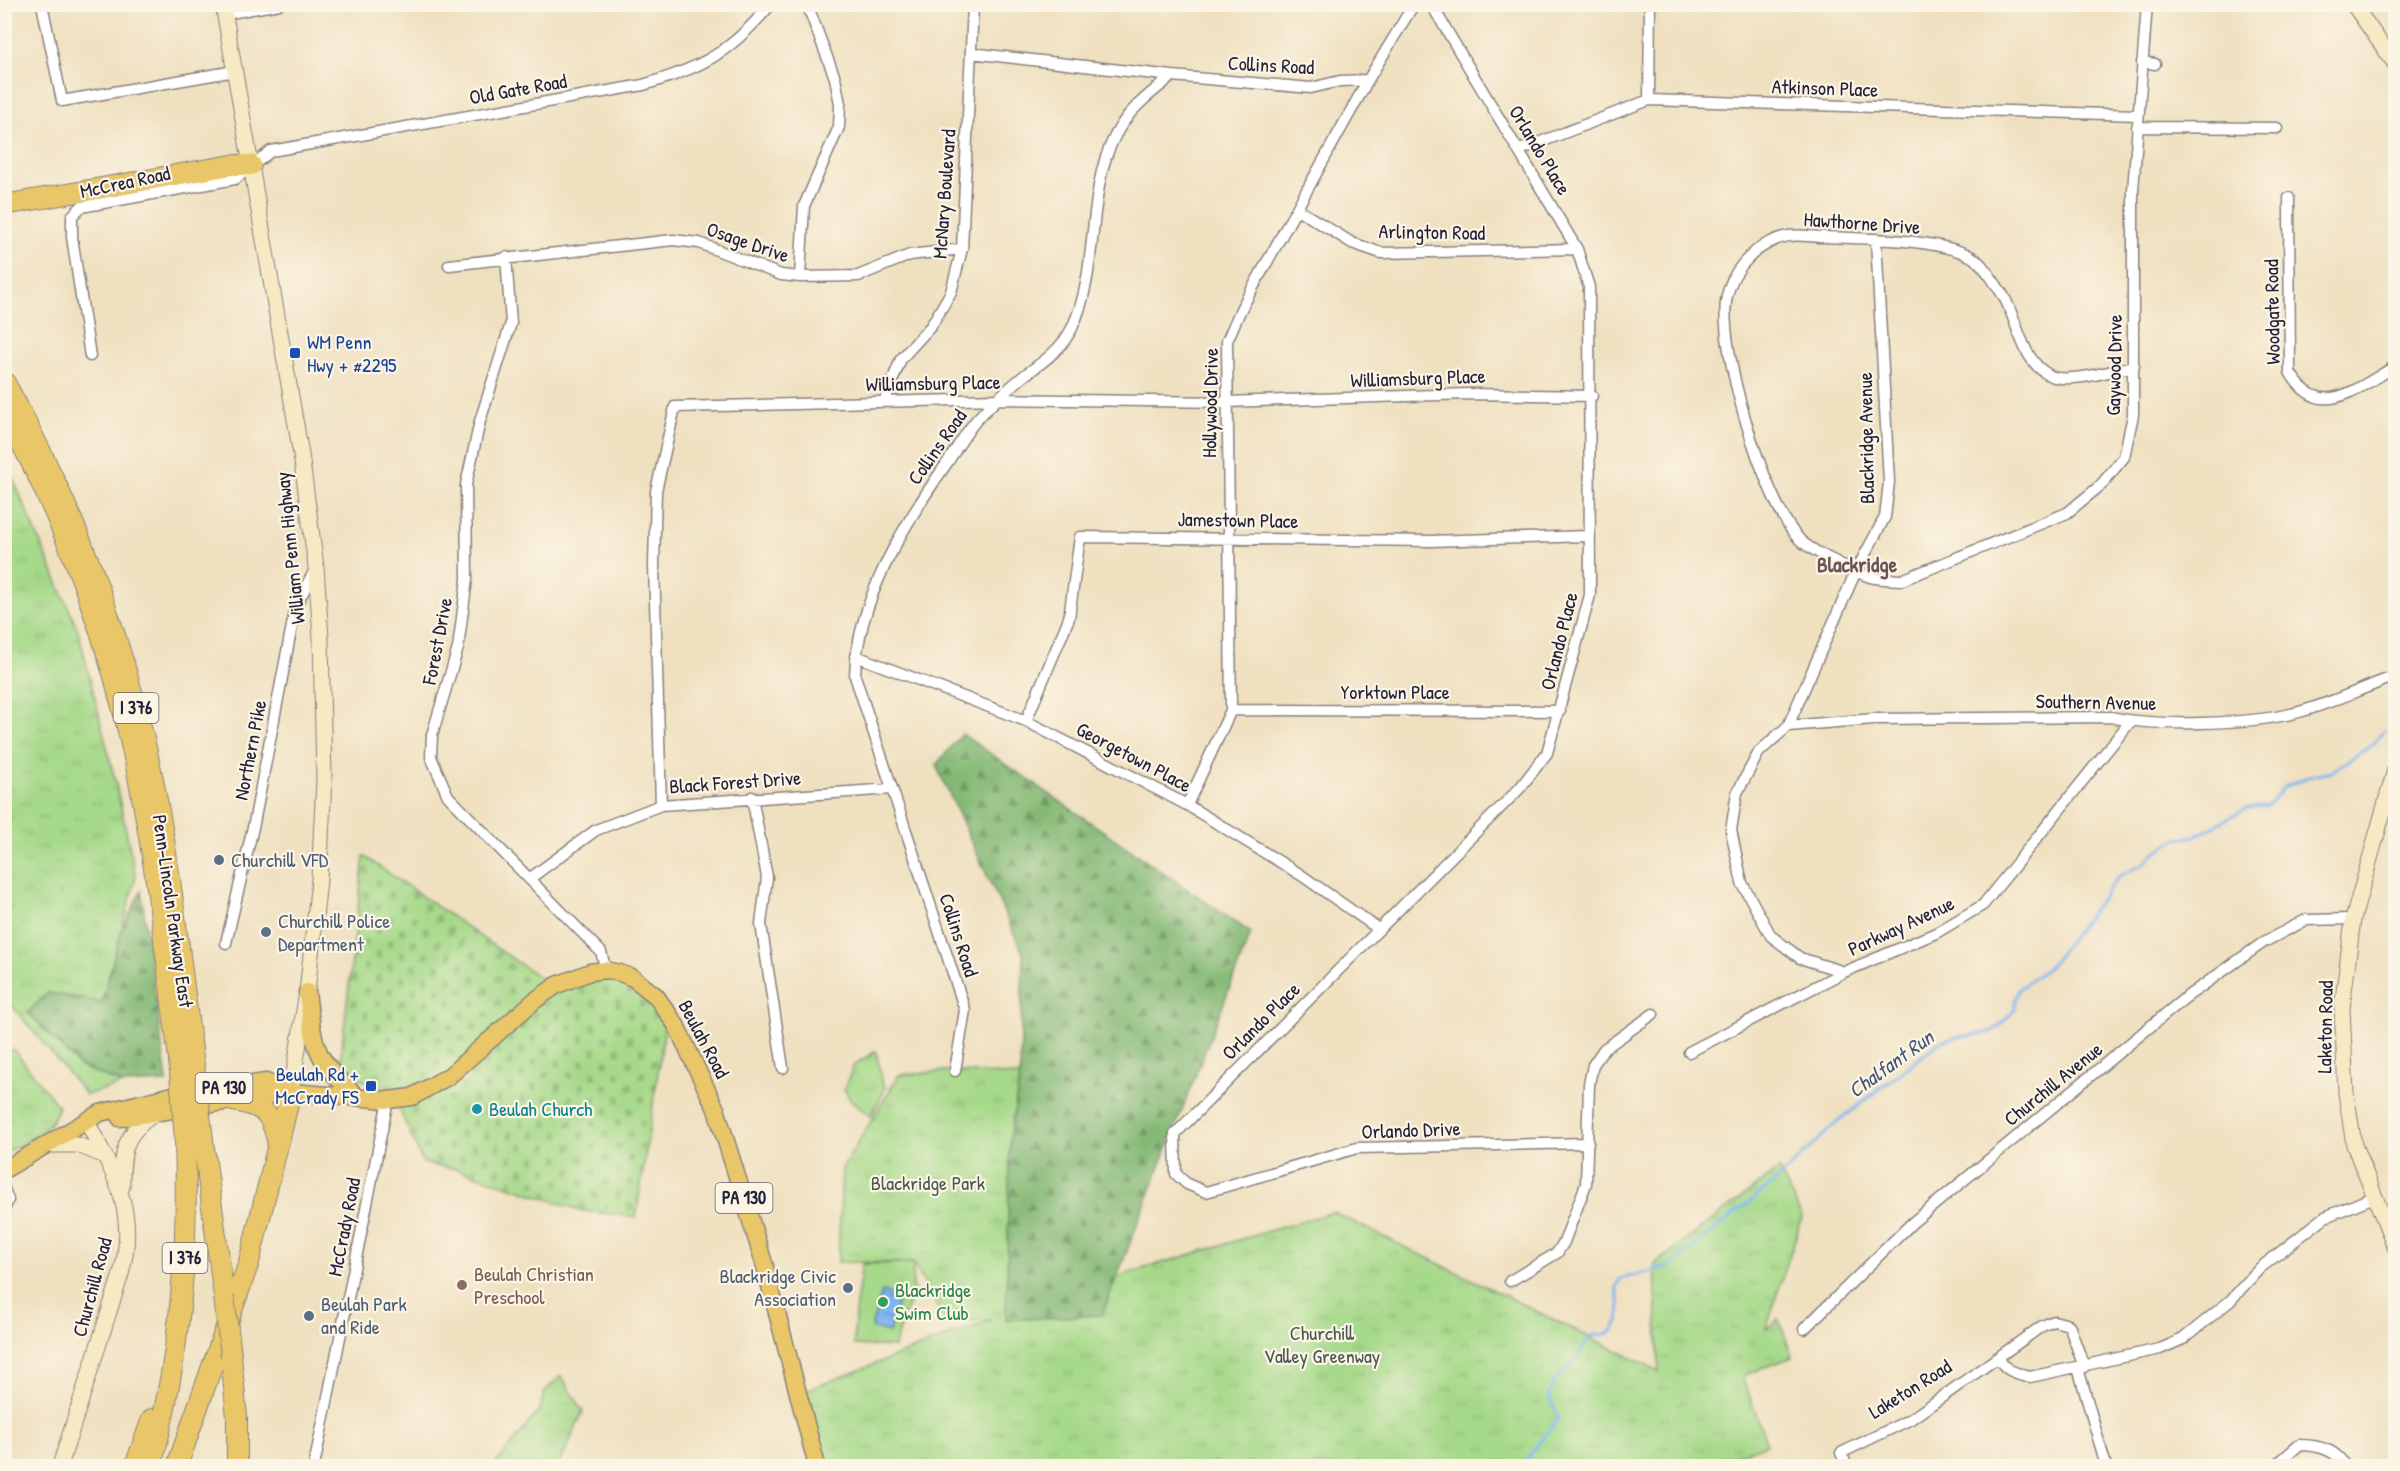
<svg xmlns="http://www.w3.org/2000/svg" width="2400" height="1471" viewBox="0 0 2400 1471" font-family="'Patrick Hand',sans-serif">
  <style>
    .grass { fill: url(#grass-tufts); stroke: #647e62; stroke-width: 1.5 }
    .forest { fill: url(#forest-firs); stroke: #536e58; stroke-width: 1.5 }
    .cemetery { fill: url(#cemetery-stones); stroke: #647e62; stroke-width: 1.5 }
    .garden { fill: #a6d989; stroke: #647e62; stroke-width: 1.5 }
    .water { fill: url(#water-ripples); stroke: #516c95; stroke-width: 1.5 }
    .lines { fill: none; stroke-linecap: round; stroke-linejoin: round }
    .stream { stroke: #80b6ef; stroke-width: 3 }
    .street-casing { stroke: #88817e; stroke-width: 13 }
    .secondary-casing { stroke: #88817e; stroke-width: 17 }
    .primary-casing { stroke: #88817e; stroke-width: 19 }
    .highway-casing { stroke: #88817e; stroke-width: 22 }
    .street { stroke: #fff; stroke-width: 10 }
    .secondary { stroke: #f6e9c3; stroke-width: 15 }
    .primary { stroke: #e9c769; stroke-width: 16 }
    .highway { stroke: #e9c769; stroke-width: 20 }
    .highway-bridge-casing { stroke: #88817e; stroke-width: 22; stroke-linecap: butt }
    .highway-bridge { stroke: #e9c769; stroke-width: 20 }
    .transit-dot { fill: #1a4fb4; stroke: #fcf5e5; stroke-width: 2 }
    .service-dot { fill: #5c6f8a; stroke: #fcf5e5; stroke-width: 2 }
    .culture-dot { fill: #0f9aa8; stroke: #fcf5e5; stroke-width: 2 }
    .education-dot { fill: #8d6e63; stroke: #fcf5e5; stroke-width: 2 }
    .leisure-dot { fill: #2e9e5b; stroke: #fcf5e5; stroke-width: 2 }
    .labels { text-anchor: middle; stroke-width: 4.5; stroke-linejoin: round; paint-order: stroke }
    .shield { fill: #fcf5e5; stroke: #63616e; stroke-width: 1.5 }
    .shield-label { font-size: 18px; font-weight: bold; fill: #22223b }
    .street-label { font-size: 20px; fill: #22223b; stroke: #fcf5e5 }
    .transit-label { font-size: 20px; fill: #164399; stroke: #fcf5e5; text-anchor: start }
    .service-label { font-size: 20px; fill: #4e5e75; stroke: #fcf5e5; text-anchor: start }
    .culture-label { font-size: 20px; fill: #0d838f; stroke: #fcf5e5; text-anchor: start }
    .park-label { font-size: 20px; fill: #4a5952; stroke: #fcf5e5 }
    .education-label { font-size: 20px; fill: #785e54; stroke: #fcf5e5; text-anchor: start }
    .leisure-label { font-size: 20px; fill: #27864d; stroke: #fcf5e5; text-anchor: start }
    .neighbourhood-label { font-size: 21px; font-weight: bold; fill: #6a5458; stroke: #fcf5e5 }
    .water-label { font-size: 21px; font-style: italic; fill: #43567a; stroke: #fcf5e5 }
  </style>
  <defs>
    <pattern id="grass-tufts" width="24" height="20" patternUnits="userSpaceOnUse" patternTransform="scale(1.5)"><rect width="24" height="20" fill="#a6d989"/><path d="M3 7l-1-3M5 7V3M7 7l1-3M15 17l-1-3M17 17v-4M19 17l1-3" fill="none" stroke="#8fba77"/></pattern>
    <pattern id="forest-firs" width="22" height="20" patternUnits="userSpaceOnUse" patternTransform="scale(1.5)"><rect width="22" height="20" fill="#84b975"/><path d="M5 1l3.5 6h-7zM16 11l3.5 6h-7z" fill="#6c9661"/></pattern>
    <pattern id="cemetery-stones" width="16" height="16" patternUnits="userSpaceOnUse" patternTransform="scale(1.5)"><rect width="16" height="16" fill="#a6d989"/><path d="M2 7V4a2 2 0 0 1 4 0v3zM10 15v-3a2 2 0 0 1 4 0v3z" fill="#8fba77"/></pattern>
    <pattern id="water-ripples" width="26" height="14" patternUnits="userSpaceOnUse" patternTransform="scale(1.5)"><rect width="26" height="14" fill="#80b6ef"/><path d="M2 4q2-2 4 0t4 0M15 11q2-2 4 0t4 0" fill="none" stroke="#6894c3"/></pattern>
  </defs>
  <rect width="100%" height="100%" fill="#fcf5e5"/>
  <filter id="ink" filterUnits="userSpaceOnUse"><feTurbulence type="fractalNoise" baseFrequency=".0167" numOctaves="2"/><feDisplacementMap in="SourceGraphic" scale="12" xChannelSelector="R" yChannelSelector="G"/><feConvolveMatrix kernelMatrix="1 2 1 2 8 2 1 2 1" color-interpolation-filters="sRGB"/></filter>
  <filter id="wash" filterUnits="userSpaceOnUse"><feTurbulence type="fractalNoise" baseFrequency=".008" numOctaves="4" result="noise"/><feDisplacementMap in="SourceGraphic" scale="24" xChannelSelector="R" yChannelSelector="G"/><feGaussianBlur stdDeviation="1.35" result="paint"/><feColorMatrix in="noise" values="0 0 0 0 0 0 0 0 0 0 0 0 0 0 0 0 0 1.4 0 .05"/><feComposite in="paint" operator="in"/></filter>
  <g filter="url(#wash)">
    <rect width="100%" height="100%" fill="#efe0c0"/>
    <path class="grass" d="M4,458l74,172 37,150 21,97 -34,125 -54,-9 31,73 44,18 -37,11 -81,-98z
      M13,1049l45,57c-5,27 -32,34 -53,47v-102z
      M876,1051l7,34 3,2 -15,29 -20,-15 -7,-12 10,-24z
      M946,1071l74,5 -10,63 75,147 248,-74 326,159 -4,-107 124,-95 23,48 -36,112 13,-10 13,38 -50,19 25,68 -62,22h-881l-20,-75 187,-71 -46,1 -32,-58 -75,-1 4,-93 57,-94z
      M561,1376l22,35 -24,55h-65l45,-55 6,-20z"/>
    <path class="forest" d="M962,734l289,199 -149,382 -96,5 4,-181 10,-64 3,-122 -87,-188z
      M141,891l26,191 -44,2 -44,-18 -51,-54 20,-19 54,9 19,-70z"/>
    <path class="cemetery" d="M364,856l195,135c55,-21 71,-15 106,34l-29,192 -53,-6 -126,-42 -34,-6 -32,-73 -52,-18z"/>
    <path class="garden" d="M913,1263v28l-19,56 -40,-2 1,-32 7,-49z"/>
    <path class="water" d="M882,1292l17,5 -10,36 -18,-5z"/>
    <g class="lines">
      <path class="stream" d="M1525,1466c1,-12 25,-33 33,-48l-9,-24 5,-13 18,-17 18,-27c6,-4 13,-1 19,-4 15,-10 11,-33 7,-46l4,-8 48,-12 108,-86 60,-58 103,-80c15,-9 35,-5 51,-11 10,-4 18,-15 25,-23v-10l4,-10 31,-23 68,-89 26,-13 10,-11 23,-14 19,-3 51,-28 22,-3 15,-18 24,-10 23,-5 41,-27 13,-14"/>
    </g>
  </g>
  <g filter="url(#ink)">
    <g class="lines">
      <g class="street-casing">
        <path id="street" d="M42,4l20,97 173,-30
          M1431,4l146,245 12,38 1,308 -43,158 -27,35 -345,346 1,40 11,10 19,8 151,-44 231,-5
          M225,14l54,-10
          M971,53l201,23
          M2142,62l13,2
          M1649,100l1,-96
          M2137,127l140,1
          M1520,150l129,-50 489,15
          M2289,198l1,174c29,51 67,16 106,-6
          M1297,209l55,34 29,10 196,-4
          M506,257l5,66 -31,98 -14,64 1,94 -9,69 -26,87 -1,22 17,39 153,156 5,18
          M449,265l224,-25 26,3 82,32 19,2 58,-1 52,-21 52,-6
          M800,277l4,-71 35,-79 1,-23 -5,-26 -28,-74
          M90,356l-18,-119v-21l9,-9 154,-28 36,-28 372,-66c59,-17 88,-33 128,-81
          M2134,366c-20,4 -68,19 -85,9 -28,-15 -31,-54 -46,-80 -7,-10 -18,-29 -28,-36 -31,-21 -113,-20 -151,-22 -11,0 -25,-3 -36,-1 -29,6 -55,31 -61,60 -11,48 38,208 72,243 10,11 56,33 71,38 10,3 22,2 32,3l165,-67 34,-28 23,-28 9,-42v-225l14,-186
          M884,402l17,-43 30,-33 20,-34 11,-43 11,-245
          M856,656l170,65 161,84 114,70 76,53
          M1231,710l329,1
          M1026,721l43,-103 11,-81 350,4 158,-5
          M1788,726l86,-7 237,-2c44,10 136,7 180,-3 36,-8 70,-26 105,-38
          M752,797l15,80 -6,47 22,144
          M661,805l-7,-240 2,-74 19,-84 324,-8 227,3 242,-8 124,2
          M1187,805l44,-95 -4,-369 14,-32 127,-229 46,-76
          M529,879l67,-49 65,-25 231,-16
          M226,943l28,-120 42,-218 20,-37
          M1844,972l-44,-14 -29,-22 -29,-53 -11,-53 6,-37 22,-41 29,-26 68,-155 29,-54 4,-35 -13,-243
          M1689,1052l155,-80 92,-39 47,-28 147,-183
          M955,1071l10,-61 -110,-334c2,-77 50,-153 92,-213 11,-16 21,-35 34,-48 14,-14 29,-28 44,-40 18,-13 37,-26 47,-47 33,-69 7,-161 62,-219 11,-12 25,-22 38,-33l139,12 29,-7 28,-1
          M4,1189l4,11 -4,10
          M1510,1281l47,-28 7,-11 22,-58 3,-100 4,-19 11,-16 49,-35
          M1804,1329l108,-106 273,-225 79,-56 42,-22 47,-1
          M1999,1357c4,14 18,16 31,20l130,-28 23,-10 47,-38 30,-33 65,-51 49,-20
          M2078,1368l28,98
          M314,1466l74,-366
          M1847,1466l-6,-13 70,-34 131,-93 12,-5 15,4 15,42
          M2275,1466l24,-21c19,0 37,4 46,21"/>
      </g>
      <g class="secondary-casing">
        <path id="secondary" d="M223,4l78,450 15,113 5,71 3,142 -5,100 -12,112 -16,100
          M2353,4l43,61
          M2396,766l-43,153 -11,89 4,85 8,52 42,104
          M46,1145h32l27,11
          M122,1187c0,-35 1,-54 34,-74
          M60,1466l61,-192c17,-62 -6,-99 -34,-152"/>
      </g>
      <g class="primary-casing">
        <path id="primary" d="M307,992c7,55 7,68 51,105
          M120,1118l170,-26
          M4,1170l96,-57 69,-17 97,-14 25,10 97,8 24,-3 37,-21 85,-75 23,-16 33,-13 16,-2 14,3 13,5 23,18 20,29 40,84 48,154 53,203"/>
      </g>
      <g class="highway-casing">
        <path id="highway" d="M4,205l228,-40h19
          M4,381c68,122 118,253 147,389 20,95 29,192 42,287
          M4,411c63,113 109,239 134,365 19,94 29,189 41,283
          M233,1101c32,6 38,11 45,43
          M203,1140l21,156
          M231,1356l6,61v49
          M135,1466l17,-47
          M151,1466c29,-107 38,-213 34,-324
          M177,1466l72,-204 42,-170"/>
      </g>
      <use href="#street" class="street"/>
      <use href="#secondary" class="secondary"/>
      <use href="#primary" class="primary"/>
      <use href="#highway" class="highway"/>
      <g class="highway-bridge-casing">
        <path id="highway-bridge" d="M193,1057l10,83
          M179,1059l6,83
          M224,1296l7,60"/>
      </g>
      <use href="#highway-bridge" class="highway-bridge"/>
    </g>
  </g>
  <g class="transit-dot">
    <rect x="289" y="347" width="12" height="12" rx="3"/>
    <rect x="365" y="1080" width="12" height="12" rx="3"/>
  </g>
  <g class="service-dot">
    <circle cx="219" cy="860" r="6"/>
    <circle cx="266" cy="932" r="6"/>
    <circle cx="848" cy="1288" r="6"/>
    <circle cx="309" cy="1316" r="6"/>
  </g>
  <circle class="culture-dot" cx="477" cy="1109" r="6"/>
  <circle class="education-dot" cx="462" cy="1285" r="6"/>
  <circle class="leisure-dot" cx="883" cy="1302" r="6"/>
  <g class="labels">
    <g class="shield">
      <rect x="113.5" y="693" width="45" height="30" rx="4.5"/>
      <rect x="195.5" y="1073" width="57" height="30" rx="4.5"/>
      <rect x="715.5" y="1183" width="57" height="30" rx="4.5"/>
      <rect x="162.5" y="1243" width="45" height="30" rx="4.5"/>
    </g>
    <g class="shield-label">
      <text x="136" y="714">I 376</text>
      <text x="224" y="1094">PA 130</text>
      <text x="744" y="1204">PA 130</text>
      <text x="185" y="1264">I 376</text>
    </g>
    <g class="street-label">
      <text transform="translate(1271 65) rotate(3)" y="7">Collins Road</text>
      <text transform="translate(1825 88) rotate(2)" y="7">Atkinson Place</text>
      <text transform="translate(518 89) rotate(-10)" y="7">Old Gate Road</text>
      <text transform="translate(1540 150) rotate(59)" y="7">Orlando Place</text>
      <text transform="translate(125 182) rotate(-12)" y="7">McCrea Road</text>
      <text transform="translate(944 194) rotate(-86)" y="7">McNary Boulevard</text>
      <text transform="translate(1862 223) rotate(4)" y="7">Hawthorne Drive</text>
      <text transform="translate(1432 232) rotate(1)" y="7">Arlington Road</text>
      <text transform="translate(748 242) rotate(19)" y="7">Osage Drive</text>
      <text transform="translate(2272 312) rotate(-91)" y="7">Woodgate Road</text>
      <text transform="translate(2114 365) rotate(-89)" y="7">Gaywood Drive</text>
      <text transform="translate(1418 378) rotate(-2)" y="7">Williamsburg Place</text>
      <text transform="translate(933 383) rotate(-1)" y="7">Williamsburg Place</text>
      <text transform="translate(1210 403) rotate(-89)" y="7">Hollywood Drive</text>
      <text transform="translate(1866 438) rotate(-91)" y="7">Blackridge Avenue</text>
      <text transform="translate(937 447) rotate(-55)" y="7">Collins Road</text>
      <text transform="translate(1238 520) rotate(1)" y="7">Jamestown Place</text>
      <text transform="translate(290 548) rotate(-96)" y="7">William Penn Highway</text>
      <text transform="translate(437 641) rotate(-79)" y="7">Forest Drive</text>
      <text transform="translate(1559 641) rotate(-76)" y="7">Orlando Place</text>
      <text x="1395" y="699">Yorktown Place</text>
      <text transform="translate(2096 702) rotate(1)" y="7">Southern Avenue</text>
      <text transform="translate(250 750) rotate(-79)" y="7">Northern Pike</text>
      <text transform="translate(1134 757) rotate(28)" y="7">Georgetown Place</text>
      <text transform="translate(735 782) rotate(-4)" y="7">Black Forest Drive</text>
      <text transform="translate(173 911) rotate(82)" y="7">Penn-Lincoln Parkway East</text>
      <text transform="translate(1901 926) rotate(-25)" y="7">Parkway Avenue</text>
      <text transform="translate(959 935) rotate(72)" y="7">Collins Road</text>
      <text transform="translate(1261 1021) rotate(-45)" y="7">Orlando Place</text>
      <text transform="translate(2325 1027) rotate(-89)" y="7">Laketon Road</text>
      <text transform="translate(704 1039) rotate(62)" y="7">Beulah Road</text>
      <text transform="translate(2053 1084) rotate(-39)" y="7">Churchill Avenue</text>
      <text transform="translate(1411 1130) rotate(-2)" y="7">Orlando Drive</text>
      <text transform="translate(344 1227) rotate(-79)" y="7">McCrady Road</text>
      <text transform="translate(92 1287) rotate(-75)" y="7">Churchill Road</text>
      <text transform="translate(1910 1389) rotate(-32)" y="7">Laketon Road</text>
    </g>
    <g class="transit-label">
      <text x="307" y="349">WM Penn<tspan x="307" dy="23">Hwy + #2295</tspan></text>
      <text x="359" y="1081" text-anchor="end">Beulah Rd +<tspan x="359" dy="23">McCrady FS</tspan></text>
    </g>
    <g class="service-label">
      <text x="231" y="867">Churchill VFD</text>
      <text x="278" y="928">Churchill Police<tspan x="278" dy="23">Department</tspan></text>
      <text x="836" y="1283" text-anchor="end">Blackridge Civic<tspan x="836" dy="23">Association</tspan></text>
      <text x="321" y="1311">Beulah Park<tspan x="321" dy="23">and Ride</tspan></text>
    </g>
    <g class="culture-label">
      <text x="489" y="1116">Beulah Church</text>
    </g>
    <g class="park-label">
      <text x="928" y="1190">Blackridge Park</text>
      <text x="1322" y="1340">Churchill<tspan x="1322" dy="23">Valley Greenway</tspan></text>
    </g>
    <g class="education-label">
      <text x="474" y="1281">Beulah Christian<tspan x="474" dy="23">Preschool</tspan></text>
    </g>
    <g class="leisure-label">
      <text x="895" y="1297">Blackridge<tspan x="895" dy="23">Swim Club</tspan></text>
    </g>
    <g class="neighbourhood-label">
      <text x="1857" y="572">Blackridge</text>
    </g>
    <g class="water-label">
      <text transform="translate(1891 1064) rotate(-36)" y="7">Chalfant Run</text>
    </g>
  </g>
  <rect width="2400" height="1471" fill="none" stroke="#fcf5e5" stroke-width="24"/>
</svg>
